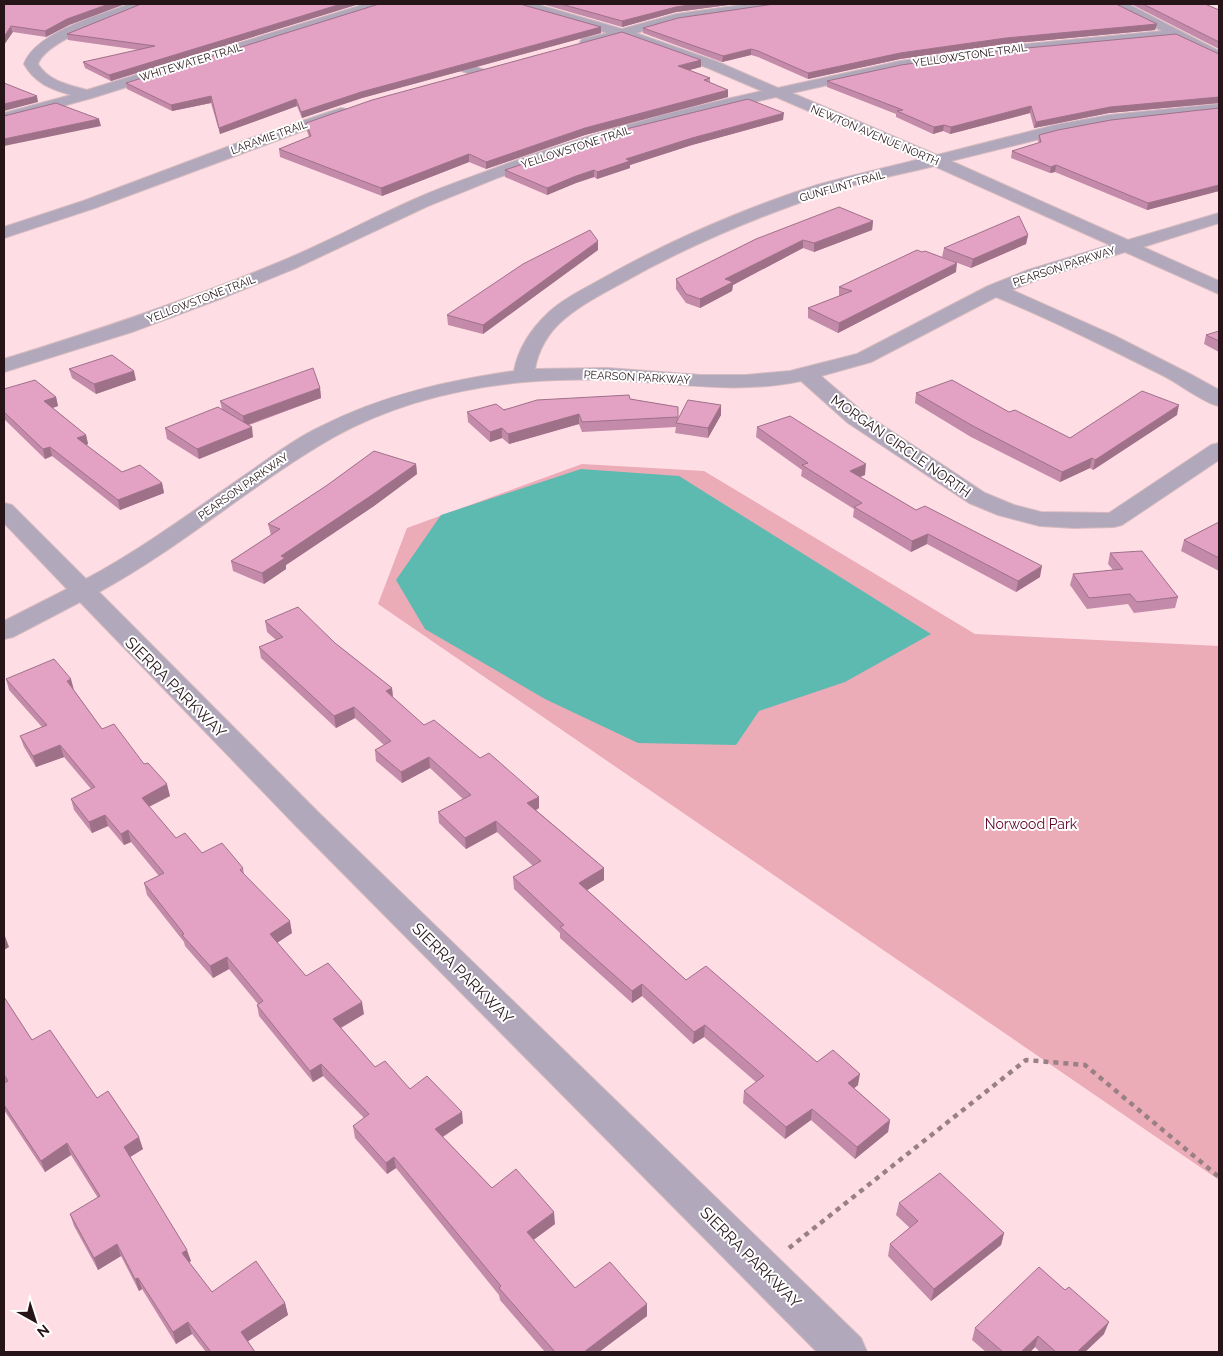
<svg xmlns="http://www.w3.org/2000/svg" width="1223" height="1356" viewBox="0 0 1223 1356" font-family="Raleway,sans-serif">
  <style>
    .green { fill: #ebabb7 }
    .water { fill: #5dbab0 }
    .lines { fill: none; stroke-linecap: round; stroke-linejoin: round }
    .minor-casing { stroke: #d7babf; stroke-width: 2 }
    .path { stroke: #998085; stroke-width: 4.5; stroke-dasharray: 5 5; stroke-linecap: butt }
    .minor { fill: #b1a9bb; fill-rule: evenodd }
    .wall { fill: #c38aa9 }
    .shaded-wall { fill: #9f7189 }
    .building { fill: #e3a1c4; stroke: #9f7189 }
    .labels { text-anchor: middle; stroke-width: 4; stroke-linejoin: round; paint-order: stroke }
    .far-street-label { font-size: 11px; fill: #261418; stroke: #fff }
    .street-label { font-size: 14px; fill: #261418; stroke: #fff }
    .park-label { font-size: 14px; fill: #5e0528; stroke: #fff }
    .near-street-label { font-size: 16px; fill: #261418; stroke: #fff }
  </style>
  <rect width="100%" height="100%" fill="#fedee4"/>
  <path class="green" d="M582,464l122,7 271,163 244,12v534l-841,-576 29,-76z"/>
  <path class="water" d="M581,469l98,7 252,158 -86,48 -86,29 -23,34 -98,-2 -93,-44 -120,-70 -29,-49 45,-65z"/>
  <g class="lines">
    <g class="minor-casing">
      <path id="minor" d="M129,4h16l-2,3c-25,10 -96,32 -105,57 10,17 31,21 49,26l278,-86h18l-2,3 -289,91 -88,24v-9l67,-18c-21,-6 -36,-12 -47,-31 12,-32 74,-48 105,-60z
        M517,4h19l86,25 54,-15 72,-10h31l-2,3 -4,1 -96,14 -41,11 82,29 60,26 122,-27 105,-15 157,-15 -47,-24 -2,-3h15l91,47v9l-44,-22 -170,16 -105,15 -108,24 145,62 118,-30 54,-10 110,-11v8l-110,13 -53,10 -105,26 177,79 91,-27v10l-76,24 76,34v13l-94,-42 -83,26 -30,12 103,46 75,38 29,16v16c-15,-3 -38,-21 -53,-29 -56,-28 -112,-56 -170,-80l-125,65 -50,14 43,37 121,80 29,12 27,7 68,1 102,-68 8,-2v17l-97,65 -8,2 -40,1 -34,-2 -42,-11 -29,-12 -121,-80 -47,-42c-64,14 -129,1 -193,-1 -28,-1 -57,0 -84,2 -65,6 -133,23 -190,55 -81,46 -152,110 -235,155l221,222 541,524 6,14h-50l-519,-524 -218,-226 -67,35 -9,2v-18l63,-32 -63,-66v-20l8,2 74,74c56,-30 107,-68 159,-104 25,-17 49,-36 77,-49 61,-31 125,-45 192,-55 4,-22 17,-42 34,-58 16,-15 38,-25 57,-36 66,-37 140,-69 212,-92 34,-10 69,-17 103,-26l-144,-62 -84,19 -63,17 -132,45 -69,28 -132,62 -76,31 -88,33 -128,40v-13c94,-29 187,-60 278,-98 45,-19 88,-42 133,-62 22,-10 45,-18 67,-26 91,-35 185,-61 280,-82l-54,-23 -87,-31 -34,9 -5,-1 -2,-3 2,-3 25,-6 -88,-26zM934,166l176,79 -82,25 -40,16 -131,68 -67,17 -44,4h-45l-94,-7 -72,1c3,-18 13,-36 27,-48 17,-15 38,-26 58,-37 65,-37 136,-67 208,-91 34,-12 71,-18 106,-27z
        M460,62l25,8 2,3 -2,3 -5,1 -25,-8 -2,-3z
        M341,108l5,1 2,3 -2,3 -251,93 -91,30v-11l79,-26 168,-63z"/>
    </g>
    <path class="path" d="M789,1248l237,-188 59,5 134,112"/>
    <use href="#minor" class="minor"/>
  </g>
  <path class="wall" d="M4,4h121l-56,21 -23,12 -33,-5z
    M359,4l-248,77 -26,-13 -2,-6 56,-12 -71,-10 -1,-6z
    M542,4h194l-60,8 -54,15z
    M1131,4h74l14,6v39z
    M1157,24l-2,6 -150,14 -105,15 -92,20 -50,-22 -7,-2 -29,7 -79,-29v-5z
    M601,27v6l-239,65 -60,20 -5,-12 -77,28 -9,-31 -39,8 -45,-22 -1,-6z
    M1219,54v49l-110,10 -75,15 -4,-15 -80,21 -7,-3 -10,3 -37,-17v-3l-69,-27v-6z
    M701,67l-12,3 21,8v4l18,15 -143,38 -99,34 -17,-7 -87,34 -102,-39 -1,-8 30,-12 -2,-6 -1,-8z
    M1219,108v83l-72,19 -92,-38 -5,1 -39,-15 1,-7 27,-8 -1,-2 1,-6z
    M783,120l-91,25 -62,20v3l-33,11 -3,-2 -18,6 -29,12 -42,-18v-7z
    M873,221l-1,9 -58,22 -11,-4 -70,37 -1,6 -32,17 -14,-5 -10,-14v-10l80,-40z
    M1028,235l-2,9 -55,24 -29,-11 2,-9z
    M598,250l-115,84 -35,-9 -1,-10z
    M956,272l-118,61 -30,-15v-10l31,-12v-9z
    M1219,331v21l-15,-8 2,-9z
    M69,369l67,11 -40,14 -24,-16z
    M320,388l1,10 -72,27 4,12 -54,22 -32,-20 -2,-11 57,-19 -2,-8z
    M4,389l52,8 2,9 -5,2 33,27 2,9 -2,1 36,27 40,11 2,10 -44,17 -68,-54 -7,3 -41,-40z
    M916,393l93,19 61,26 107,-23 -84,55 -3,-2 -30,14 -89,-45 -56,-34z
    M630,399l48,8v12l43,-4 -13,23 -33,-5 1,-6 -94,5 -3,-8 -70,20 -7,-6 -12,4 -22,-20 -1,-10z
    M757,427l108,48 -5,2 56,33 124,67 -24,15 -89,-48 -16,8 -58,-35 1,-8 -53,-33 1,-6 -46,-33z
    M416,464l1,10 -43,32 -88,59v4l-22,15 -31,-13 -2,-10 40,-26 -3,-11z
    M1219,522v49l-38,-20 3,-11z
    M1110,553l68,44 -3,11 -41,5 -6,-9 -41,5 -17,-24 3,-11 40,-4 -5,-6z
    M265,621l70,22 57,45 1,10 31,27 56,33 59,39v11l-3,2 68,58v12l-17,10 99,90 131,82 41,23 -4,3 36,32 -2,12 -33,27 -44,-39 -26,19 -42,-36 1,-12 12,-9 -52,-45 -11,7 -51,-48 -10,7 -72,-65v-5l-46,-44 -1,-12 20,-11 -36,-34 -31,17 -27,-26 -1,-11 25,-13 -33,-31 -28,15 -26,-22 -1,-11 9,-5 -29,-27 -19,10 -75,-70 -2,-11 17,-7 -9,-8z
    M6,679l68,11 28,39 42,35 26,32 -21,11 27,31 26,15 41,15 1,6 48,59 -15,10 29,33 58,38 -23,14 34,39 88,56 -20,14 49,51 63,36 -22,16 42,48 72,16v12l-48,36h-54l-45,-52 -1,-5 -103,-127 -9,6 -32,-36 -2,-12 11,-8 -41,-42 -10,6 -54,-66 -2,-11 1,-1 -29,-35 -16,9 -28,-32 -1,-4 -37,-47 -3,-12 15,-7 -28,-34 -7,3 -16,-19 -16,7 -18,-23 -3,-11 20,-10 -27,-32 -28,10 -12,-20 -4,-11 22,-9 -33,-37z
    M4,997l28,43 65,58 46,51 -13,8 61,104 -2,1 23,30 73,11 3,12 -40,26 7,11h-49l-14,-18 -16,10 -34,-55 -3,2 -18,-35 -23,14 -24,-44 -4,-12 28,-16 -27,-43 -26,17 -41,-62v-27l1,-1 -1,-3z
    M899,1203l105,30 -3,12 -70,56 -43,-45 2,-12 20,-16 -14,-13z
    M975,1328l129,6 -19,18h-45l-5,-5 -5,5h-44l-14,-12z"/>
  <path class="shaded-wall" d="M109,4h16l-56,21 -23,12 -1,-6 22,-12z
    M341,4h18l-248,77 -2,-6z
    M696,4h40l-60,8 -54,15v-6l54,-14z
    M1157,24l-2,6 -150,14 -105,15 -92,20v-6l92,-20 106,-15z
    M11,26l2,6 -9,13v-8z
    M601,27v6l-239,65 -60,20 -1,-6 60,-20z
    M751,49v6l-29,7 1,-6z
    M701,60v7l-23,6v-7z
    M728,90v7l-143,38 -99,34v-7l99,-34z
    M37,96l1,6 -34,9v-7z
    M211,96v7l-39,8 -1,-6z
    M1219,97v6l-110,10 -75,15 2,-6 74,-15z
    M296,99l1,7 -77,28 -1,-6z
    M1031,106l-1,7 -80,21 1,-7z
    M784,113l-1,7 -91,25 -62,20v3l-33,11v-7l29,-13 66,-21z
    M99,119l2,7 -97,20v-7z
    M944,125l-1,6 -10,3 1,-7z
    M469,154v8l-87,34 -1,-8z
    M1056,165l-1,7 -5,1 1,-6z
    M594,170v7l-18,6 -29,12v-7l29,-12z
    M1219,185v6l-72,19 1,-7z
    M873,221l-1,9 -58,22v-9z
    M1028,235l-2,9 -55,24 2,-9z
    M803,240v8l-70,37 -1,6 -32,17v-9l25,-20z
    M598,241v9l-115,84v-9z
    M957,263l-1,9 -118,61 1,-10z
    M134,371l2,9 -40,14 -2,-10z
    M320,388l1,10 -77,28 -1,-10z
    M56,397l2,9 -12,4 -2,-9z
    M721,405v10l-13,23v-10z
    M1179,405l-2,10 -84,55 2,-10z
    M579,414v10l-70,20 -1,-10z
    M252,427l1,10 -54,22 -2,-10z
    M502,428v10l-12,4v-10z
    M86,435l2,9 -8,3 -3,-9z
    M50,447l2,9 -7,3 -2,-10z
    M1092,458l-2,10 -30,14 2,-10z
    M416,464l1,10 -43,32 -88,59v4l-22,15 -2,-11 19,-17z
    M866,464l-1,11 -16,6 1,-10z
    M162,483l2,10 -44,17 -2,-10z
    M928,534l-1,10 -16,8 1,-11z
    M1042,566l-2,11 -24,15 2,-11z
    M71,679l3,11 -7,-9z
    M392,688l1,11 -7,-8z
    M354,707l1,11 -19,10 -2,-12z
    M60,745l4,12 -28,10 -3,-11z
    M429,757l1,11 -28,15 -1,-11z
    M167,784l3,12 -26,13 -2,-11z
    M539,797v11l-11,7 -1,-12z
    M105,815l3,11 -16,7 -3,-11z
    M496,821l1,11 -31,17 -1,-11z
    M128,830l3,12 -7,3 -3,-11z
    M604,868v12l-25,15v-12z
    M290,921l2,12 -20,13 -2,-12z
    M4,936h1l4,11 -5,3z
    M227,957l2,12 -16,9 -3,-12z
    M642,984v12l-10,7v-12z
    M362,1002l2,12 -29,17 -2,-12z
    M705,1025l-1,12 -11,7 1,-12z
    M321,1064l2,12 -10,6 -3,-11z
    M860,1074l-2,11 -12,10 2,-12z
    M812,1109l-1,11 -26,19 1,-12z
    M462,1112l1,11 -27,18 -1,-12z
    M890,1120l-2,12 -33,27 2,-12z
    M139,1137l4,12 -16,10 -3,-12z
    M67,1143l4,12 -26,17 -4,-11z
    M394,1157l2,11 -9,6 -1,-11z
    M554,1212l1,12 -27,20 -1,-12z
    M1004,1233l-3,12 -70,56 3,-12z
    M117,1244l4,12 -23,14 -4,-12z
    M187,1250l4,11 -6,4 -3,-12z
    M138,1278l4,11 -3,2 -4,-12z
    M285,1303l3,12 -44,29 -3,-12z
    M647,1304v12l-48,36h-15z
    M188,1322l4,12 -16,10 -3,-12z
    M1109,1322l-5,12 -19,18h-8z
    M1038,1336l-3,11 -5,5h-9z"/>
  <path class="building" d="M4,4h105l-42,15 -22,12 -34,-5 -7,11z
    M141,4h200l-232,71 -26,-13 72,-16 -88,-12z
    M379,4h141l81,23 -240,65 -60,20 -5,-13 -77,29 -8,-32 -40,9 -45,-22z
    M561,4h135l-20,3 -54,14z
    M774,4h342l41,20 -151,14 -106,15 -92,20 -50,-22 -7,-2 -28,7 -80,-28 35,-10z
    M1143,4h62l14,6v32z
    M622,32l79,28 -23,6 32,12 -6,2 24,10 -143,38 -99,34 -17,-8 -88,34 -102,-39 32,-13 -5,-13 66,-23z
    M1176,34l43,20v43l-109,10 -74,15 -5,-16 -80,21 -7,-2 -10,2 -37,-16 6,-1 -76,-29 74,-16 105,-15z
    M4,83l33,13 -33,8z
    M748,99l36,14 -92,25 -66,21 4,2 -33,11 -3,-2 -18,6 -29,12 -42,-18 125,-42z
    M56,103l43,16 -95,20v-23z
    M1219,108v77l-71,18 -92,-38 -5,2 -39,-16 29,-9 -2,-7 19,-5 53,-10z
    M839,207l34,14 -59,22 -11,-3 -78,39 8,3 -33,17 -14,-5 -10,-15 80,-40z
    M1019,216l9,19 -55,24 -29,-11z
    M590,230l8,11 -115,84 -36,-10 76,-51z
    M917,250l5,2 3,-1 32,12 -118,60 -31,-15 44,-17 -13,-4z
    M1219,331v10l-13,-6z
    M112,355l22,16 -40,13 -25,-15z
    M313,368l7,20 -77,28 -23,-15z
    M35,380l21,17 -12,4 42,34 -9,3 45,34 18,-7 22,18 -44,17 -68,-53 -7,2 -39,-37v-23z
    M952,380l57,32 6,-2 55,28 72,-47 37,14 -84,55 -3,-2 -30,14 -89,-46 -57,-33z
    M629,395l1,4 48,8v10l-96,5 -3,-8 -71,20 -6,-6 -12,4 -23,-20 29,-8 8,6 33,-10z
    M688,400l33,5 -13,23 -32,-5z
    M218,407l34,20 -55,22 -32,-21z
    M790,416l76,48 -16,7 66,39 9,-4 117,60 -24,15 -90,-47 -16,7 -58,-34 8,-4 -60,-38 6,-2 -51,-36z
    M374,451l42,13 -44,31 -91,61 4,2 -23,15 -31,-12 49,-32 -12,-5 58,-38z
    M1219,522v36l-35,-18z
    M1142,551l36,46 -41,5 -7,-8 -41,4 -16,-24 50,-5 -13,-16z
    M298,607l37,36 57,45 -6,3 38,34 10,-5 46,38 9,-5 50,44 -12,6 77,65 -25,15 107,97 20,-14 111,96 16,-12 27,24 -12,9 42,37 -33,27 -45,-38 -26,18 -42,-36 20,-15 -59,-51 -11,7 -52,-48 -10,7 -72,-64 4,-2 -51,-48 28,-16 -45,-40 -31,17 -27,-26 33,-17 -42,-38 -28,15 -26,-22 16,-9 -37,-34 -20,9 -75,-69 24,-10 -18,-16z
    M54,659l17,20 -4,2 35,48 12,-5 30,40 4,-1 19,21 -25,14 34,40 9,-5 17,20 20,-10 21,25 -3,2 50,51 -20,13 36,42 22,-13 34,39 -29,17 42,48 10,-6 25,28 17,-13 35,36 -27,17 57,59 24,-19 38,43 -27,20 48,56 35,-26 37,42 -63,48h-29l-56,-64 2,-2 -107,-129 -8,6 -33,-37 16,-12 -48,-50 -11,7 -53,-66 6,-4 -36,-44 -17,9 -28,-31 2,-1 -40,-51 20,-10 -36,-43 -7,4 -16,-19 -16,7 -18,-23 24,-12 -35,-42 -27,11 -13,-20 27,-11 -41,-46z
    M4,997l28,43 18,-10 47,68 11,-7 31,46 -15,10 63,103 -5,3 30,39 44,-31 29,42 -44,29 14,20h-44l-23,-30 -15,10 -35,-54 -3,1 -18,-35 -23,14 -24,-44 30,-18 -33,-53 -26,18 -37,-56v-22l4,-2 -4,-6z
    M940,1173l64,60 -70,56 -44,-45 28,-23 -19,-18z
    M1039,1267l26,23 4,-3 40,35 -32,30h-21l-18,-16 -17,16h-18l-28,-24z"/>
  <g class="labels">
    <g class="far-street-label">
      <text transform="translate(970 55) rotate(-8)" y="4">YELLOWSTONE TRAIL</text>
      <text transform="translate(191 62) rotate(-17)" y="4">WHITEWATER TRAIL</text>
      <text transform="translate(875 135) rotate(23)" y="4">NEWTON AVENUE NORTH</text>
      <text transform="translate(269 137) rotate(-20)" y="4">LARAMIE TRAIL</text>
      <text transform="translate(576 147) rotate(-18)" y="4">YELLOWSTONE TRAIL</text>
      <text transform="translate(842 186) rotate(-16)" y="4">GUNFLINT TRAIL</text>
      <text transform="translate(1064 266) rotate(-18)" y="4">PEARSON PARKWAY</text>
      <text transform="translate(201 299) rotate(-21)" y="4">YELLOWSTONE TRAIL</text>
      <text transform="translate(637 377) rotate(3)" y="4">PEARSON PARKWAY</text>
      <text transform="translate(243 486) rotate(-35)" y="4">PEARSON PARKWAY</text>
    </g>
    <g class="street-label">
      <text transform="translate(901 446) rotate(35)" y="5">MORGAN CIRCLE NORTH</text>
    </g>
    <g class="park-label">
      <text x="1031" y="829">Norwood Park</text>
    </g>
    <g class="near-street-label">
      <text transform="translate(176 687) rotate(45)" y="6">SIERRA PARKWAY</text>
      <text transform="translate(463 973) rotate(45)" y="6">SIERRA PARKWAY</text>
      <text transform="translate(751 1257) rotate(45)" y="6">SIERRA PARKWAY</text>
    </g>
  </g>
  <rect width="1223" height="1356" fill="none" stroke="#261418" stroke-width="10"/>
  <g transform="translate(35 1321) rotate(141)" stroke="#ffffff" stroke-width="4" paint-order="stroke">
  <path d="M0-4L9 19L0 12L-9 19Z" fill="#261418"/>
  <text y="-8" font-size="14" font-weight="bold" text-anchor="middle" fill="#261418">N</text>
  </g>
</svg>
